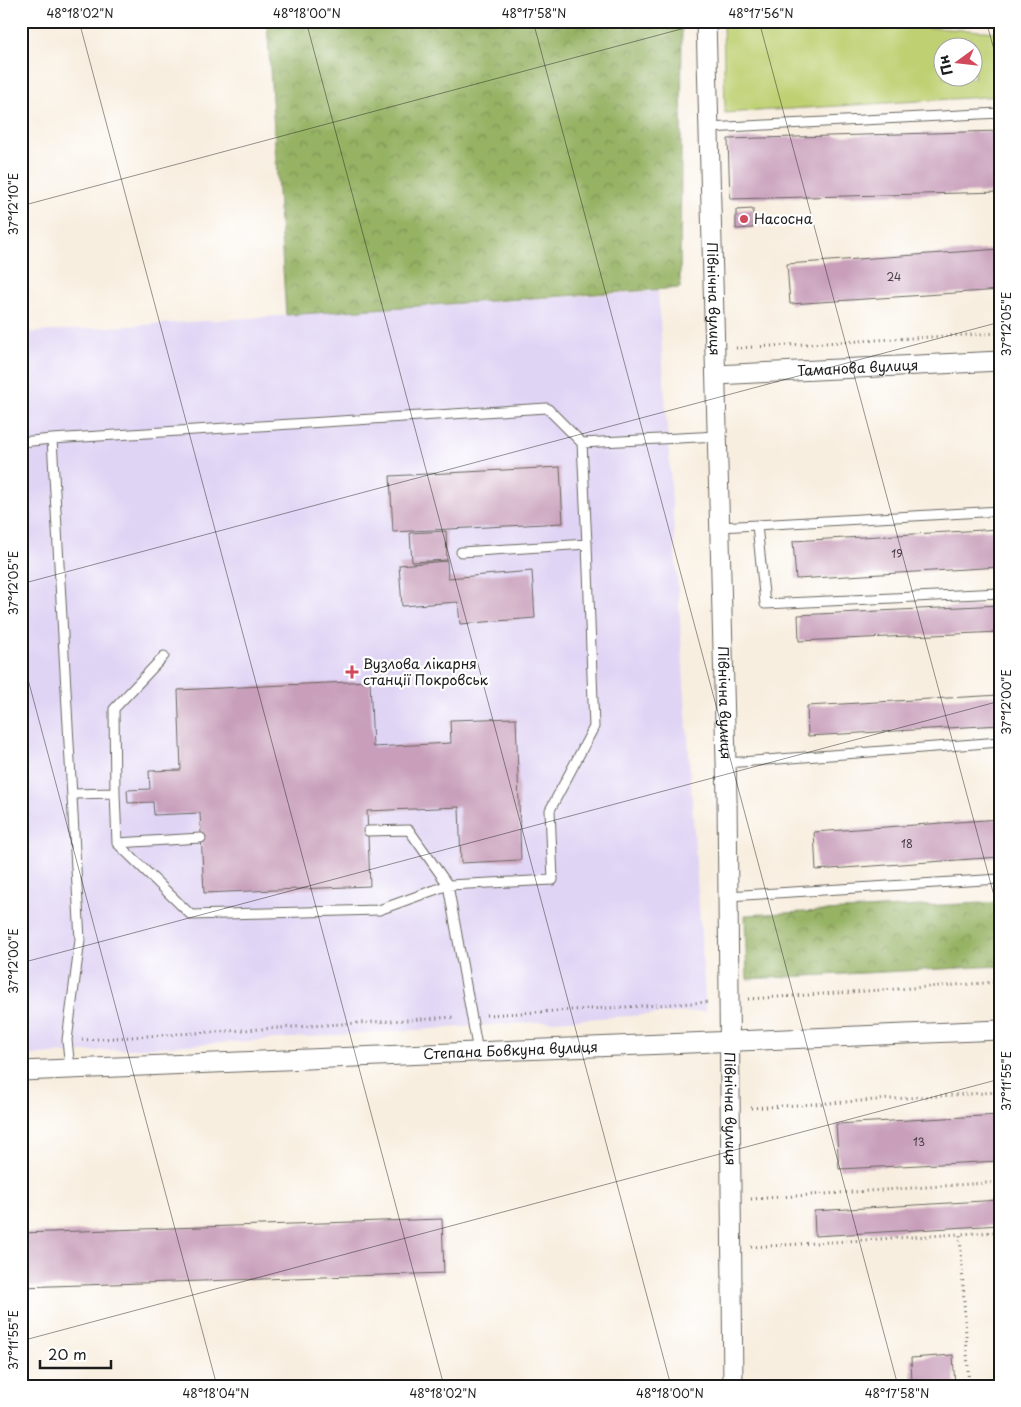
<svg xmlns="http://www.w3.org/2000/svg" width="1021" height="1407" viewBox="0 0 1021 1407" font-family="'Playpen Sans',sans-serif">
  <style>
    .built { fill: #e0d4f4 }
    .green { fill: #bed072; stroke: #6d7647; fill-rule: evenodd }
    .forest { fill: url(#forest-crowns); stroke: #596740 }
    .building { fill: #c89eba }
    .lines { fill: none; stroke-linecap: round; stroke-linejoin: round }
    .service-casing { stroke: #696660; stroke-width: 11 }
    .minor-casing { stroke: #696660; stroke-width: 21 }
    .path { stroke: #696660; stroke-width: 3; stroke-dasharray: 1 4; stroke-linecap: butt }
    .service { stroke: #fff; stroke-width: 9 }
    .minor { stroke: #fff; stroke-width: 19 }
    .ticks { fill: none; stroke: #1c1c1c; stroke-width: 1; stroke-opacity: 0.45 }
    .poi-dot { fill: #d1495b; stroke: #fff; stroke-width: 2 }
    .labels { text-anchor: middle; stroke-width: 4.5; stroke-linejoin: round; paint-order: stroke }
    .number-label { font-size: 11px; fill: #473c44 }
    .poi-label { font-size: 14px; fill: #1c1c1c; stroke: #fff; text-anchor: start }
    .street-label { font-size: 14px; fill: #1c1c1c; stroke: #fff }
    .neatline { fill: none; stroke: #1c1c1c; stroke-width: 2 }
    .ticks-label { font-size: 12px; text-anchor: middle; fill: #1c1c1c }
  </style>
  <defs>
    <pattern id="forest-crowns" width="20" height="18" patternUnits="userSpaceOnUse" patternTransform="scale(1.25)"><rect width="20" height="18" fill="#96b264"/><path d="M2 6a3 3 0 1 1 6 0M12 15a3 3 0 1 1 6 0" fill="none" stroke="#7a9052"/></pattern>
  </defs>
  <rect width="100%" height="100%" fill="#fff"/>
  <filter id="ink" filterUnits="userSpaceOnUse"><feTurbulence type="fractalNoise" baseFrequency=".02" numOctaves="2"/><feDisplacementMap in="SourceGraphic" scale="10" xChannelSelector="R" yChannelSelector="G"/><feConvolveMatrix kernelMatrix="1 2 1 2 8 2 1 2 1" color-interpolation-filters="sRGB"/></filter>
  <filter id="wash" filterUnits="userSpaceOnUse"><feTurbulence type="fractalNoise" baseFrequency=".0096" numOctaves="4" result="noise"/><feDisplacementMap in="SourceGraphic" scale="20" xChannelSelector="R" yChannelSelector="G"/><feGaussianBlur stdDeviation="1.12" result="paint"/><feColorMatrix in="noise" values="0 0 0 0 0 0 0 0 0 0 0 0 0 0 0 0 0 1.4 0 .05"/><feComposite in="paint" operator="in"/></filter>
  <g filter="url(#wash)">
    <rect width="100%" height="100%" fill="#f8eedf"/>
    <path class="built" d="M658,291l48,720 -685,45v-723z"/>
    <path class="green" d="M723,21h51l1,10 94,-7 131,8v64l-275,17zM944,48h30v30h-30z"/>
    <path class="forest" d="M267,21h415l-2,267 -394,27z
      M1000,902v64l-253,13 -2,-64z"/>
    <g id="blocks">
      <path class="building" d="M1000,131v61l-270,7 -2,-60z
        M753,209v19l-17,1v-19z
        M1000,249v41l-210,14 -3,-40z
        M560,467l3,56 -170,9 -3,-56z
        M1000,529v38l-204,12 -3,-38z
        M446,531l1,29 -35,2 -2,-29z
        M447,561l1,17 84,-7 3,47 -75,6 -2,-22 -56,4 -3,-41z
        M1000,605v27l-201,9 -1,-26z
        M370,681l3,66 78,-4 -1,-23 66,-2 5,142 -60,3 -2,-56 -92,4 3,75 -166,7 -4,-80 -46,2 -1,-13 -25,1 -1,-13 23,-1 -1,-18 32,-1 -3,-80z
        M1000,695v30l-192,11 -1,-30z
        M1000,819v38l-184,13 -2,-38z
        M1000,1115v46l-161,8 -3,-45z
        M1000,1200v25l-185,11 -1,-25z
        M442,1219l2,54 -423,14v-54z
        M953,1355l2,31 -43,-1 -1,-27z"/>
    </g>
  </g>
  <g filter="url(#ink)">
    <use href="#blocks" fill-opacity="0" stroke="#696660" stroke-width="1"/>
    <g class="lines">
      <g class="service-casing">
        <path id="service" d="M709,128l291,-15
          M21,442l31,-3
          M757,525l8,79 235,-11
          M720,527l280,-16
          M461,552l126,-8 -5,-101
          M727,763l273,-21
          M115,793l-1,-84 50,-53
          M72,794l43,-1 2,50 84,-5
          M368,831l41,-1 39,55 105,-5 -3,-70 44,-83 -7,-183
          M117,843l74,72 188,-5 69,-25 30,167
          M728,896l272,-17
          M70,1069l-3,-29 13,-100 -28,-501 495,-31 35,35 136,-7"/>
      </g>
      <g class="minor-casing">
        <g id="minor">
          <path id="s1" d="M706,21l21,777 6,588"/>
          <path id="s2" d="M716,375l284,-14"/>
          <path id="s3" d="M21,1071l979,-41"/>
        </g>
      </g>
      <path class="path" d="M736,348l264,-15
        M748,999l252,-17
        M486,1015l224,-13
        M82,1040l373,-23
        M751,1108l249,-16
        M751,1199l249,-17
        M751,1247l209,-13
        M969,1386l-9,-152 40,-2"/>
      <use href="#service" class="service"/>
      <use href="#minor" class="minor"/>
    </g>
  </g>
  <path class="ticks" d="M79,21l365,1365M306,21l365,1365M533,21l365,1365M759,21l241,897M986,21l14,50M21,206l690,-185M21,584l979,-262M21,653l196,733M21,963l979,-262M21,1341l979,-262"/>
  <g class="poi-dot">
    <circle cx="744" cy="219" r="5"/>
    <path d="M349.5 664.5h5v5h5v5h-5v5h-5v-5h-5v-5h5z"/>
  </g>
  <g class="labels">
    <g class="number-label">
      <text x="894" y="281">24</text>
      <text x="897" y="558">19</text>
      <text x="907" y="848">18</text>
      <text x="919" y="1146">13</text>
    </g>
    <g class="poi-label">
      <text x="754" y="224">Насосна</text>
      <text x="363" y="669">Вузлова лікарня<tspan x="363" dy="16">станції Покровськ</tspan></text>
    </g>
    <g class="street-label">
      <text dy="5" stroke="none"><textPath href="#s1" startOffset="278">Північна вулиця</textPath></text>
      <text dy="5" stroke="none"><textPath href="#s2" startOffset="142">Таманова вулиця</textPath></text>
      <text dy="5" stroke="none"><textPath href="#s1" startOffset="682">Північна вулиця</textPath></text>
      <text dy="5" stroke="none"><textPath href="#s3" startOffset="490">Степана Бовкуна вулиця</textPath></text>
      <text dy="5" stroke="none"><textPath href="#s1" startOffset="1088">Північна вулиця</textPath></text>
    </g>
  </g>
  <rect width="1021" height="1407" fill="none" stroke="#fff" stroke-width="55"/>
  <g transform="translate(958 62) rotate(255)"><circle r="24" fill="#ffffff" stroke="#a4a4a4"/>
  <path d="M0-4L9 19L0 12L-9 19Z" fill="#d1495b"/>
  <text y="-8" font-size="14" font-weight="bold" text-anchor="middle" fill="#1c1c1c">Пн</text>
  </g>
  <path d="M40 1360v8h71v-8" fill="none" stroke="#1c1c1c" stroke-width="2.5"/>
  <text x="48" y="1360" font-size="15" fill="#1c1c1c" stroke="#ffffff" stroke-width="4" paint-order="stroke">20 m</text>
  <rect x="28" y="28" width="966" height="1352" class="neatline"/>
  <g class="ticks-label">
    <text x="80" y="18">48°18'02"N</text>
    <text x="307" y="18">48°18'00"N</text>
    <text x="534" y="18">48°17'58"N</text>
    <text x="761" y="18">48°17'56"N</text>
    <text transform="translate(14 204) rotate(-90)" y="4">37°12'10"E</text>
    <text transform="translate(1007 324) rotate(-90)" y="4">37°12'05"E</text>
    <text transform="translate(14 583) rotate(-90)" y="4">37°12'05"E</text>
    <text transform="translate(1007 702) rotate(-90)" y="4">37°12'00"E</text>
    <text transform="translate(14 961) rotate(-90)" y="4">37°12'00"E</text>
    <text transform="translate(1007 1081) rotate(-90)" y="4">37°11'55"E</text>
    <text transform="translate(14 1340) rotate(-90)" y="4">37°11'55"E</text>
    <text x="216" y="1398">48°18'04"N</text>
    <text x="443" y="1398">48°18'02"N</text>
    <text x="670" y="1398">48°18'00"N</text>
    <text x="897" y="1398">48°17'58"N</text>
  </g>
</svg>
